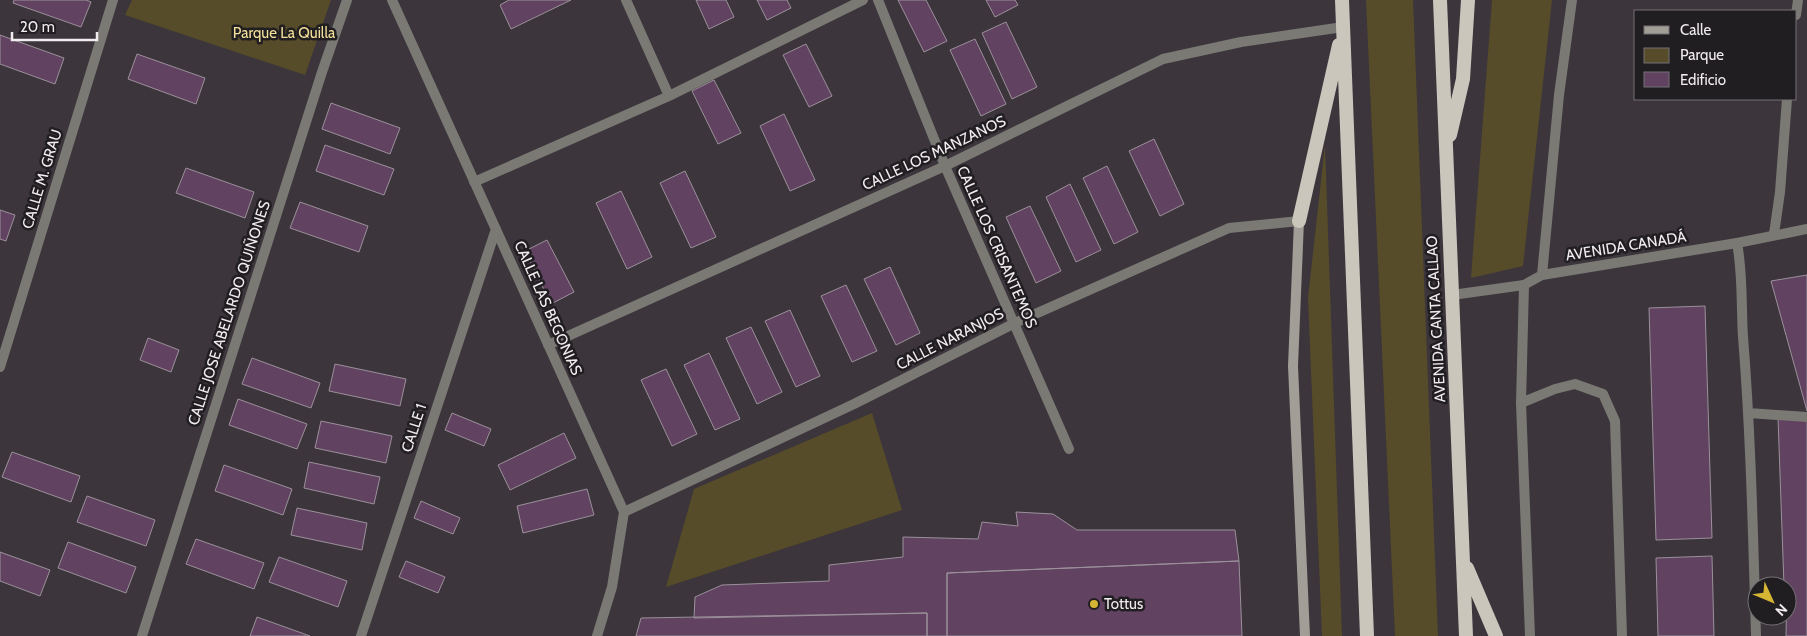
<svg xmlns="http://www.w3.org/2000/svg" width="1807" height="636" viewBox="0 0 1807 636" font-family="Cabin,sans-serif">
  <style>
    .green { fill: #564c29 }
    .building { fill: #614361; stroke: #9b919a }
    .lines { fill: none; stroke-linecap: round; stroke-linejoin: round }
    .service { stroke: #7a7974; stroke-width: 10 }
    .minor { stroke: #7a7974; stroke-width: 10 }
    .tertiary { stroke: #7a7974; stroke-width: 10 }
    .secondary { stroke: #a09e96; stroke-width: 10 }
    .trunk { stroke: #cac6bc; stroke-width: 14 }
    .poi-dot { fill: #d5b534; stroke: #211e21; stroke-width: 2 }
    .labels { text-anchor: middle; stroke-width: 5; stroke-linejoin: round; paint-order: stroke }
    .park-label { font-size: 15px; fill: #f2df9a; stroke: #211e21 }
    .street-label { font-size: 15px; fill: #f1ecf0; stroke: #211e21 }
    .poi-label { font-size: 15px; fill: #f1ecf0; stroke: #211e21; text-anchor: start }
  </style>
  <rect width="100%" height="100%" fill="#3c353c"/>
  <path class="green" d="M132,0h199l-26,75 -180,-60z
    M1366,0h47l25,636h-43z
    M1492,0h60l-29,266 -52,12z
    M1325,145l17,491h-20l-14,-338z
    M872,413l30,97 -236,77 28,-98z"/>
  <path class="building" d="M14,0h72l5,2 -10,25 -68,-24z
    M509,0h62l-60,29 -11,-24z
    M696,0h30l8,17 -25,12z
    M757,0h30l4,8 -24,12z
    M898,0h28l21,41 -23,11z
    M986,0h29l3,5 -23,12z
    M1006,22l31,65 -25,12 -30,-66z
    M0,35l64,23 -9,26 -55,-20z
    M975,39l31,65 -25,12 -31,-66z
    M806,44l26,52 -23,11 -26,-52z
    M137,54l68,24 -9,26 -68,-25z
    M714,80l27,53 -23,11 -26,-53z
    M331,103l69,25 -10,26 -68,-25z
    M784,114l31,66 -25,11 -30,-65z
    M1154,139l30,65 -24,12 -31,-65z
    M325,145l69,24 -10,26 -68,-24z
    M1107,166l31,66 -24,12 -31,-66z
    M186,168l68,24 -9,26 -69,-25z
    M685,171l31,66 -25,11 -31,-65z
    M1070,184l31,66 -25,12 -30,-65z
    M621,191l31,66 -25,12 -31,-66z
    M300,202l68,24 -9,26 -69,-24z
    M1030,206l31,65 -25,12 -30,-66z
    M0,210l15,5 -9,26 -6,-2z
    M547,240l27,52 -23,12 -26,-53z
    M890,267l30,66 -24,12 -32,-66z
    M1807,275v136l-36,-130z
    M846,285l31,66 -25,11 -31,-66z
    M1705,306l7,232 -56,2 -7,-232z
    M790,310l30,66 -24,11 -31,-66z
    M751,327l31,65 -25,12 -31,-66z
    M148,338l31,12 -8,22 -31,-12z
    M709,353l31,66 -25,11 -31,-65z
    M252,358l68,25 -9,25 -69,-24z
    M335,364l71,15 -6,27 -71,-15z
    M666,369l31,65 -25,12 -31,-66z
    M238,399l69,25 -10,25 -68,-24z
    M452,413l39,16 -7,17 -39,-16z
    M1807,417v219h-21l1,-50h-3l-6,-168z
    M321,421l71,15 -6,27 -71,-15z
    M564,433l12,25 -66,32 -12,-25z
    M12,452l68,24 -9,26 -69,-25z
    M309,462l71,15 -6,27 -70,-16z
    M224,465l68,24 -9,26 -68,-24z
    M587,489l7,26 -71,18 -6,-27z
    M87,496l68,24 -9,26 -69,-24z
    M421,501l39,17 -7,16 -39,-16z
    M297,508l70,15 -5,27 -71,-15z
    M1016,512l37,2 24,16h158l4,31 -292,12v63h-20v-23l-233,5 1,-21 27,-12 107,-4v-16l74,-8v-20l75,2 4,-17 36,4z
    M196,539l68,24 -10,26 -68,-25z
    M68,542l68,25 -10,26 -68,-25z
    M0,552l50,18 -10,26 -40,-15z
    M1712,556l2,80h-56l-2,-78z
    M279,557l68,24 -9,26 -69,-25z
    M406,561l39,16 -7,16 -39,-16z
    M1239,561l3,75h-295v-63z
    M927,613v23h-291l5,-18z
    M257,617l53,19h-60z"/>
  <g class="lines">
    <path class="service" d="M1737,243c6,31 4,62 6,94 8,99 10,199 13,299
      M1521,403l34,-14 20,-5 28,10 12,27 7,215
      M1749,413l58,4"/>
    <path class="minor" d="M392,0l232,512 -12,75 -15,49
      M626,0l43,96
      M878,0l67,166 124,283
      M1796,15l2,-15
      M474,182l195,-86 194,-96
      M1774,234l6,-42 7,-93
      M1542,275l17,-180 13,-95
      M1524,285l-3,118 9,233
      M548,345l397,-179 218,-107 78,-17 102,-15
      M0,367l113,-367
      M624,512l230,-108 161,-81 214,-95 70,-7
      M142,636l180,-564 25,-72
      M361,636l135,-407"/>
    <path class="tertiary" d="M1452,295l72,-10 18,-10 195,-32 70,-14"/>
    <path class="secondary" d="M1299,221l-6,145 12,270"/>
    <path class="trunk" d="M1342,0l25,636
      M1440,0l26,636
      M1450,135l13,-56 5,-79
      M1299,221l40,-176
      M1467,568l29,68"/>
  </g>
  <circle class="poi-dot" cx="1094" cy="604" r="5"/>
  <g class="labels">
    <g class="park-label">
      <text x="284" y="38">Parque La Quilla</text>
    </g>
    <g class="street-label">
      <text transform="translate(934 153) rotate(-25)" y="5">CALLE LOS MANZANOS</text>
      <text transform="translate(42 179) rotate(-73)" y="5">CALLE M. GRAU</text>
      <text transform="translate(1626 246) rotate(-9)" y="5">AVENIDA CANADÁ</text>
      <text transform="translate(997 247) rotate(66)" y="5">CALLE LOS CRISANTEMOS</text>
      <text transform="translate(548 308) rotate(66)" y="5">CALLE LAS BEGONIAS</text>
      <text transform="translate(229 313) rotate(-72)" y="5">CALLE JOSE ABELARDO QUIÑONES</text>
      <text transform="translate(1436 319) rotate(-93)" y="5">AVENIDA CANTA CALLAO</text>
      <text transform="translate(950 339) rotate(-27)" y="5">CALLE NARANJOS</text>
      <text transform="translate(414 428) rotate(-72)" y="5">CALLE 1</text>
    </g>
    <g class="poi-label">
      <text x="1104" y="609">Tottus</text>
    </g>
  </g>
  <rect x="1634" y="10" width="162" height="90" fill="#211e21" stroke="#747074"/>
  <rect x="1644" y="26" width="25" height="8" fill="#a09e96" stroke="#747074"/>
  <text x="1680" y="35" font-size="15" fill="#f1ecf0">Calle</text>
  <rect x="1644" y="48" width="25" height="15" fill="#564c29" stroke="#747074"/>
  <text x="1680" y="60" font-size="15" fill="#f1ecf0">Parque</text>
  <rect x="1644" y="72" width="25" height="15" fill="#614361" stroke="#747074"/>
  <text x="1680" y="85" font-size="15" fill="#f1ecf0">Edificio</text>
  <g transform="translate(1772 601) rotate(134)"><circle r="24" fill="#211e21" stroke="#747074"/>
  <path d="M0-4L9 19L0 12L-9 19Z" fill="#d5b534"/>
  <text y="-8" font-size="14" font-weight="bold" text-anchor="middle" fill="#f1ecf0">N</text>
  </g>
  <path d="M12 32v8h85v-8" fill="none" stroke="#f1ecf0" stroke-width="2.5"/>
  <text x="20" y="32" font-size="15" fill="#f1ecf0" stroke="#211e21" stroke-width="4" paint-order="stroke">20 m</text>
</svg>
